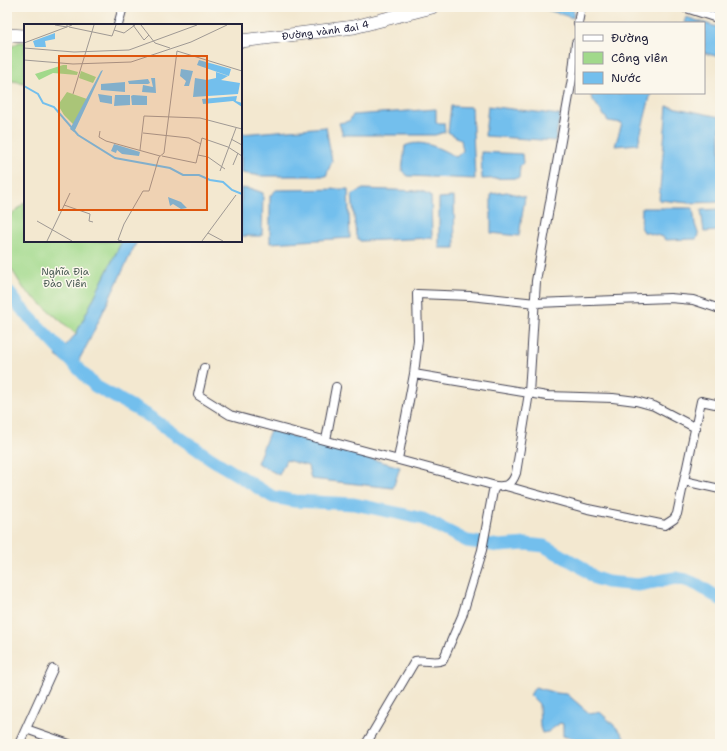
<svg xmlns="http://www.w3.org/2000/svg" width="727" height="751" viewBox="0 0 727 751" font-family="'Shantell Sans',sans-serif">
  <style>
    .green { fill: #a1d98b; stroke: #627e63 }
    .water { fill: #73bfed; stroke: #4a7094 }
    .lines { fill: none; stroke-linecap: round; stroke-linejoin: round }
    .river { stroke: #73bfed; stroke-width: 13 }
    .street-casing { stroke: #414051; stroke-width: 10 }
    .primary-casing { stroke: #414051; stroke-width: 14 }
    .street { stroke: #fff; stroke-width: 8 }
    .primary { stroke: #fff; stroke-width: 13 }
    .labels { text-anchor: middle; stroke-width: 3; stroke-linejoin: round; paint-order: stroke }
    .street-label { font-size: 10px; fill: #22223b; stroke: #fbf7ec }
    .park-label { font-size: 10px; fill: #485953; stroke: #fbf7ec }
    .inset-river { fill: none; stroke: #73bfed; stroke-width: 2 }
    .inset-road { fill: none; stroke: #9f9994; stroke-width: 1 }
    .view { fill: #de560e; fill-opacity: 0.15; stroke: #de560e; stroke-width: 2 }
    .inset-edge { fill: none; stroke: #22223b; stroke-width: 2 }
  </style>
  <rect width="100%" height="100%" fill="#fbf7ec"/>
  <filter id="ink" filterUnits="userSpaceOnUse"><feTurbulence type="fractalNoise" baseFrequency=".025" numOctaves="2"/><feDisplacementMap in="SourceGraphic" scale="8" xChannelSelector="R" yChannelSelector="G"/><feConvolveMatrix kernelMatrix="1 2 1 2 8 2 1 2 1" color-interpolation-filters="sRGB"/></filter>
  <filter id="wash" filterUnits="userSpaceOnUse"><feTurbulence type="fractalNoise" baseFrequency=".012" numOctaves="4" result="noise"/><feDisplacementMap in="SourceGraphic" scale="16" xChannelSelector="R" yChannelSelector="G"/><feGaussianBlur stdDeviation="0.9" result="paint"/><feColorMatrix in="noise" values="0 0 0 0 0 0 0 0 0 0 0 0 0 0 0 0 0 1.4 0 .05"/><feComposite in="paint" operator="in"/></filter>
  <g filter="url(#wash)">
    <rect width="100%" height="100%" fill="#f3e8d0"/>
    <path class="green" d="M19,42h6v41l-18,-3v-30z
      M25,202v39h97l-46,93 -52,-45 -17,-27v-43z"/>
    <path class="water" d="M538,7h36l-1,11z
      M686,17l34,11v29l-16,-4v-30h-20z
      M592,93h59l-13,51 -23,2 7,-23 -14,-2 -17,-24z
      M451,106l21,1 3,72 -67,-3 -6,-5 3,-25c17,-8 36,3 51,11l7,-6 -2,-11 -13,-8z
      M488,106l72,9 -5,26 -70,-5z
      M667,106l53,11v85l-31,1 -30,-3z
      M436,109v14h8l1,9 -10,3h-92l-4,-12 10,-2 4,-6z
      M326,127l6,34 -6,15h-63l-22,-3v-39z
      M481,152l41,2 1,9 -3,3 -1,12 -37,1z
      M241,188l14,2 8,3 -1,43h-21z
      M348,189l2,49 -80,5v-47l6,-6z
      M363,189l58,2 10,4 1,43 -72,3 -4,-5 -4,-41z
      M507,192l18,5 -6,39 -28,-3v-39z
      M454,197l1,51h-16v-50z
      M642,208h51l2,16 4,12 -3,3 -31,1 -2,-3 -19,-5 -3,-5z
      M720,209v22l-16,1 -3,-22z
      M122,241h15l-49,102 -14,26 -18,-13 20,-22z
      M270,430l130,37 -7,21 -82,-9 -3,-13 -22,-6 -7,15 -22,-12z
      M535,687l21,6 11,1 23,20 10,-2 20,19 6,10 -4,3h-37l-10,-5 -12,-3v-12l-3,-1 -12,9 -6,1 -2,-6 -1,-23 -9,-9z"/>
    <g class="lines">
      <path class="river" d="M7,290l13,17 75,79 52,29 63,43 63,39 22,4 59,3 43,9 26,6 44,22 32,5 27,-2 18,2 36,20 15,12 12,4 31,3 37,-7 11,2 12,5 22,14"/>
    </g>
  </g>
  <g filter="url(#ink)">
    <g class="lines">
      <g class="street-casing">
        <path id="street" d="M683,7l37,12
          M578,23l3,-16
          M118,25l5,-18
          M204,368l-6,27 32,20 266,71
          M414,374l133,22 66,2 23,3 18,5 42,22
          M326,440l10,-53
          M398,459l16,-85 4,-34 -1,-46 53,2 66,7 134,-5 23,2 27,9
          M684,481l36,8
          M506,486l82,23 77,16 9,-6 3,-5 24,-113 19,4
          M26,729l43,15
          M19,744l34,-75
          M366,744l49,-83c9,-2 20,3 28,-1l19,-44 20,-66 11,-59 3,-5c12,1 16,-2 20,-13l13,-80 7,-112 36,-202 4,-36"/>
      </g>
      <g class="primary-casing">
        <g id="primary">
          <path d="M7,35l18,1"/>
          <path id="s1" d="M241,41l113,-14 78,-20"/>
        </g>
      </g>
      <use href="#street" class="street"/>
      <use href="#primary" class="primary"/>
    </g>
  </g>
  <g class="labels">
    <g class="street-label">
      <text dy="4" stroke="none"><textPath href="#s1" startOffset="85">Đường vành đai 4</textPath></text>
    </g>
    <g class="park-label">
      <text x="65" y="275">Nghĩa Địa<tspan x="65" dy="12">Đào Viên</tspan></text>
    </g>
  </g>
  <g transform="translate(24 24)">
    <rect width="218" height="218" fill="#f3e8d0"/>
    <path d="M39,41h4v4l11,3 -1,3 -24,-2 -14,7 -4,-6zM57,47l15,6 -3,6 -14,-5zM43,68l20,7 -13,26 -10,-10 -6,-10z" fill="#a1d98b"/>
    <path d="M31,9v6l-10,2 1,6h-11l-2,-6zM175,36l32,9 -2,7 -32,-11zM157,45l12,2 -4,15h-5l2,-5 -6,-5zM79,46l-26,56 -3,6 -4,-3 31,-58zM192,48l12,4 -7,4 19,3 -2,11 -45,3 2,-19 12,2 9,-2zM127,54h4l1,15 -14,-1 1,-7 10,2zM124,55l2,4 -2,1h-19l-1,-3zM101,58v10l-24,-2v-6zM74,70l14,2v8l-12,-2zM91,71h15v10l-16,1zM109,71l14,1v9h-15l-1,-9zM213,72l-1,5 6,2v4l-9,-6 -30,3 -1,-5zM90,120l26,8 -1,4 -17,-2 -5,-4 -1,3 -5,-2zM144,173l13,5 6,6 -6,1 -8,-5 -3,2z" fill="#73bfed"/>
    <path class="inset-river" d="M0,62l14,8 5,9 11,4 24,28 37,23 55,10 13,7h16l11,5 13,2 9,8 10,4"/>
    <path class="inset-road" d="M31,1l12,2v-2M109,1l11,15 5,-5M117,1l14,18 15,5M45,3l43,9 4,-11M90,6l10,3 11,-8M0,19l48,-18M0,24l50,4 55,-2 68,-25M153,27l65,20M0,36l49,4 58,-2 60,-20 36,-17M49,70l21,-69M76,107l-1,6 7,4 54,15M119,109l46,5 12,6M207,115l11,6M116,126l4,-34 56,2 42,11M174,131l10,2 17,12M138,132l34,7 6,-25 26,9 14,9M209,141l5,-12M196,147l16,-43M40,181l26,9 -1,7 4,1M13,197l35,20M184,209l15,8M23,217l23,-48M98,217l-4,-1 6,-16 19,-33h6l10,-34 5,-4 13,-102M178,217l34,-46"/>
    <path class="view" d="M35,32h148v154h-148z"/>
    <rect width="218" height="218" class="inset-edge"/>
  </g>
  <rect width="727" height="751" fill="none" stroke="#fbf7ec" stroke-width="24"/>
  <rect x="575" y="22" width="130" height="72" fill="#fbf7ec" stroke="#a4a2a5"/>
  <rect x="583" y="35" width="20" height="6" fill="#ffffff" stroke="#a4a2a5"/>
  <text x="611" y="42" font-size="12" fill="#22223b">Đường</text>
  <rect x="583" y="52" width="20" height="12" fill="#a1d98b" stroke="#a4a2a5"/>
  <text x="611" y="62" font-size="12" fill="#22223b">Công viên</text>
  <rect x="583" y="72" width="20" height="12" fill="#73bfed" stroke="#a4a2a5"/>
  <text x="611" y="82" font-size="12" fill="#22223b">Nước</text>
</svg>
